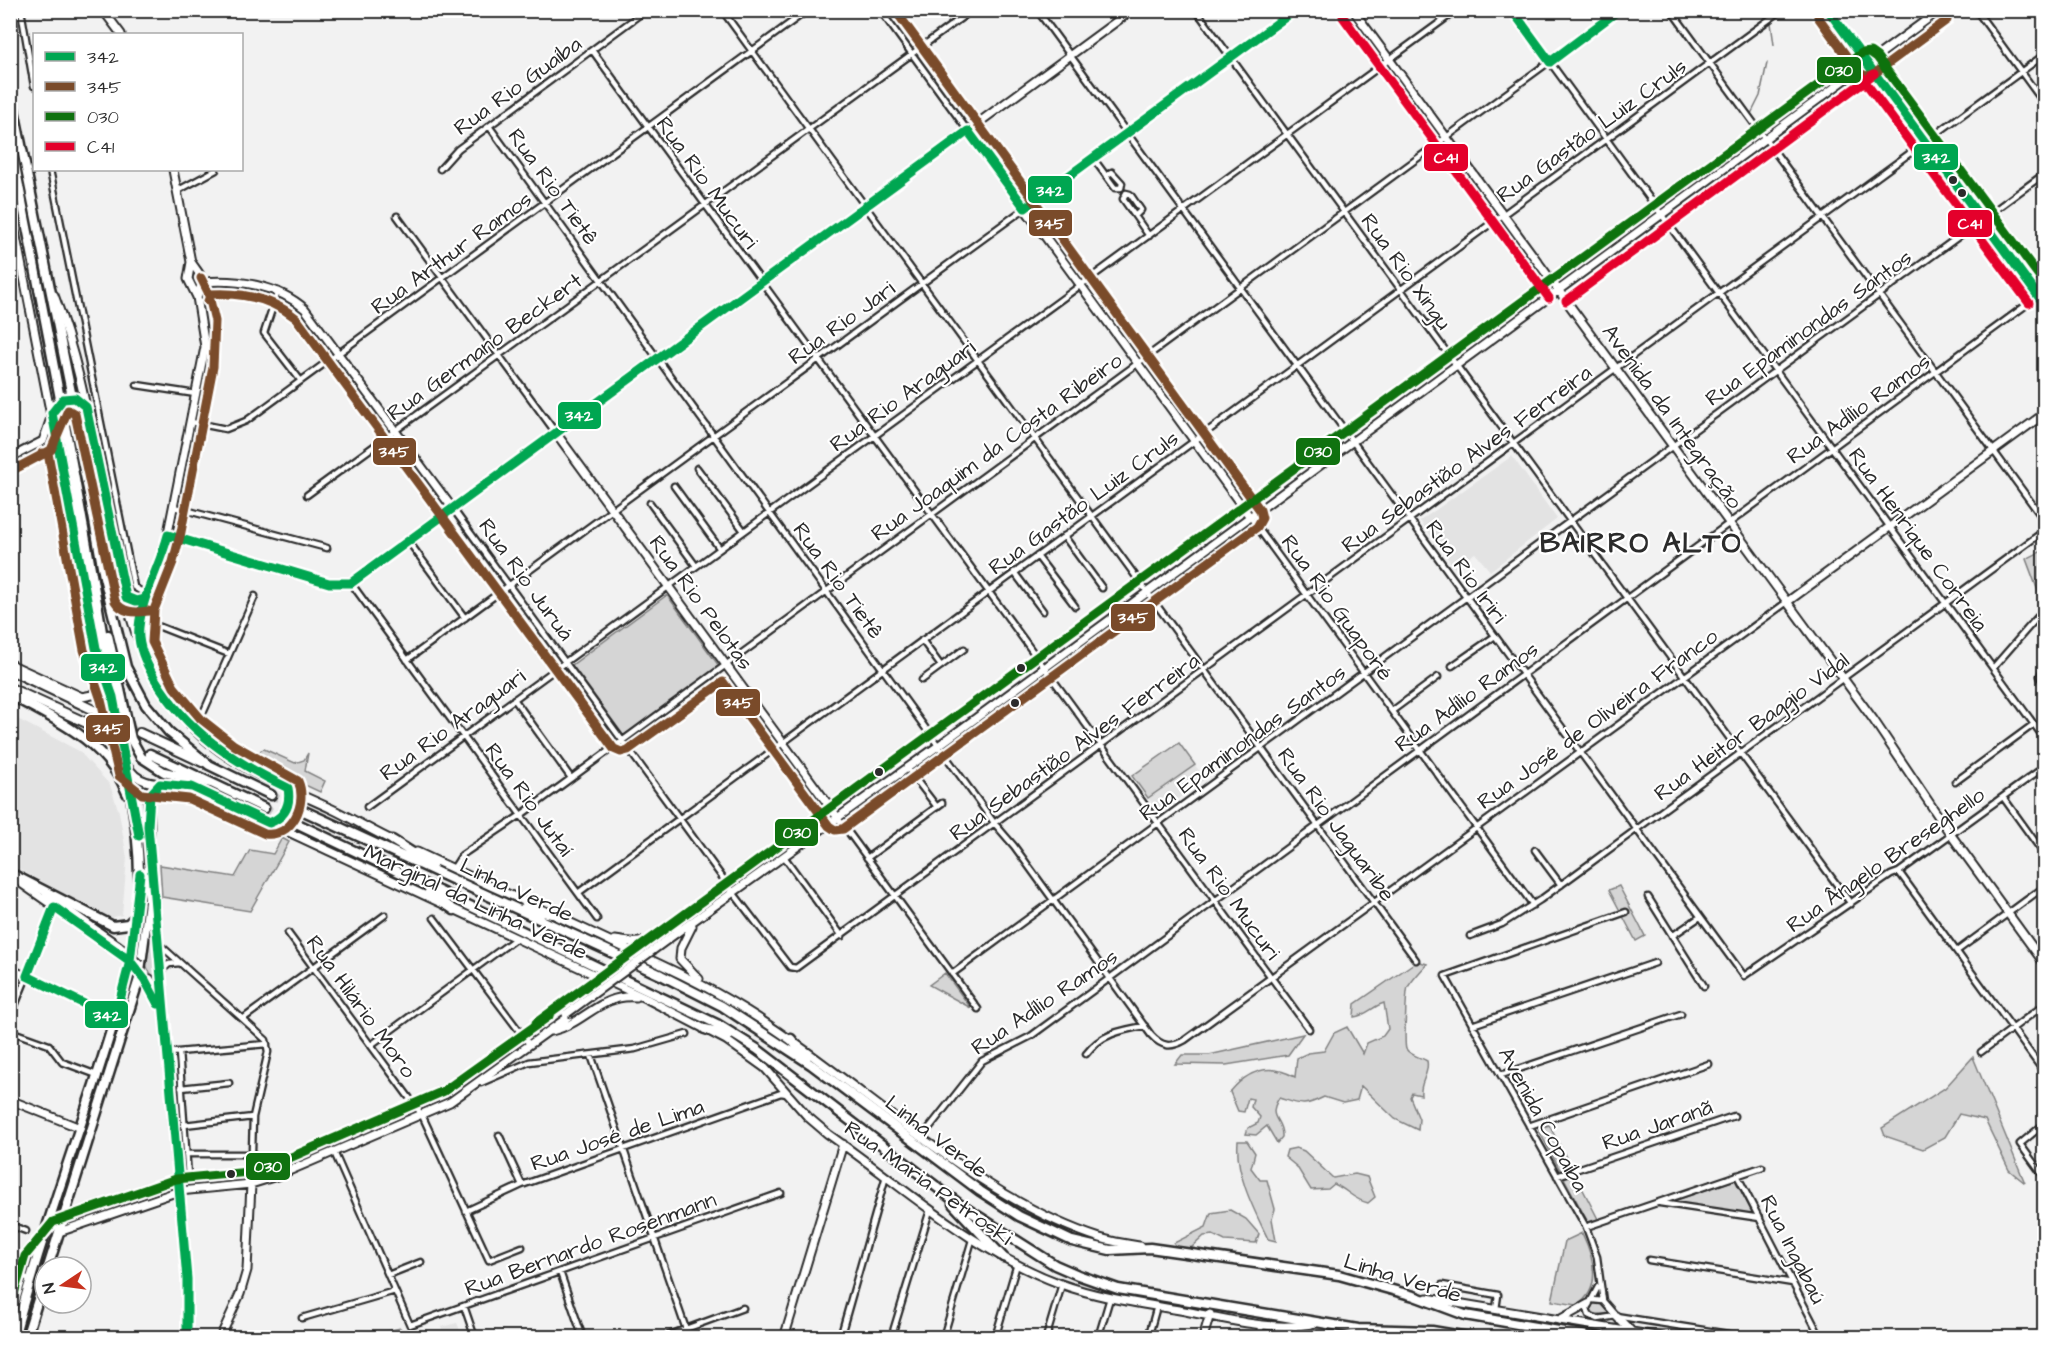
<svg xmlns="http://www.w3.org/2000/svg" width="2055" height="1348" viewBox="0 0 2055 1348" font-family="'Architects Daughter',sans-serif">
  <style>
    .built { fill: #e3e3e3 }
    .green { fill: #d5d5d5; stroke: #808080; stroke-width: 1.5 }
    .lines { fill: none; stroke-linecap: round; stroke-linejoin: round }
    .stream { stroke: #787878; stroke-width: 1.5 }
    .primary-tunnel { stroke: #cacaca; stroke-width: 8; stroke-dasharray: 8 4; stroke-linecap: butt }
    .highway-tunnel { stroke: #cacaca; stroke-width: 8; stroke-dasharray: 8 4; stroke-linecap: butt }
    .street-casing { stroke: #2b2b2b; stroke-width: 9 }
    .secondary-casing { stroke: #2b2b2b; stroke-width: 11 }
    .primary-casing { stroke: #2b2b2b; stroke-width: 12 }
    .highway-casing { stroke: #2b2b2b; stroke-width: 13 }
    .street { stroke: #fff; stroke-width: 4.5 }
    .secondary { stroke: #fff; stroke-width: 7 }
    .primary { stroke: #fff; stroke-width: 8 }
    .highway { stroke: #fff; stroke-width: 8 }
    .secondary-bridge-casing { stroke: #2b2b2b; stroke-width: 11; stroke-linecap: butt }
    .secondary-bridge { stroke: #fff; stroke-width: 7 }
    .bus-1-casing { stroke: #fff; stroke-width: 14 }
    .bus-2-casing { stroke: #fff; stroke-width: 14 }
    .bus-3-casing { stroke: #fff; stroke-width: 14 }
    .bus-4-casing { stroke: #fff; stroke-width: 14 }
    .bus-1 { stroke: #00a651; stroke-width: 9 }
    .bus-2 { stroke: #7a4b2a; stroke-width: 9 }
    .bus-3 { stroke: #107210; stroke-width: 9 }
    .bus-4 { stroke: #e4002b; stroke-width: 9 }
    .bus-dot { fill: #2b2b2b; stroke: #fff; stroke-width: 2 }
    .labels { text-anchor: middle; stroke-width: 4.5; stroke-linejoin: round; paint-order: stroke }
    .street-label { font-size: 22px; fill: #2b2b2b; stroke: #fff }
    .district-label { font-size: 28px; font-weight: bold; letter-spacing: 1.5px; fill: #2b2b2b; stroke: #fff }
    .line-badge { stroke: #fff; stroke-width: 2 }
    .badge-label { font-size: 16px; text-anchor: middle; font-weight: bold; fill: #fff }
  </style>
  <rect width="100%" height="100%" fill="#f2f2f2"/>
  <filter id="ink" filterUnits="userSpaceOnUse"><feTurbulence type="fractalNoise" baseFrequency=".0167" numOctaves="2"/><feDisplacementMap in="SourceGraphic" scale="12" xChannelSelector="R" yChannelSelector="G"/><feConvolveMatrix kernelMatrix="1 2 1 2 8 2 1 2 1" color-interpolation-filters="sRGB"/></filter>
  <g filter="url(#ink)">
    <path class="built" d="M1512,456l45,63 -67,52 -15,-18 -20,15 -35,-47z
      M10,715l69,36 31,34 9,27 8,46 -5,57 -12,3 -99,-53z
      M1195,765l10,14 -46,34 -11,-15z
      M457,1323l5,12 -17,2 -4,-10z"/>
    <path class="green" d="M2044,550v57l-18,-48z
      M667,595l52,71 -95,70 -52,-71z
      M1179,743l16,22 -47,33 -16,-22z
      M264,749l31,14 9,-3 4,-7 -3,18 20,10 -5,11 -62,-29 -2,-3 5,-10z
      M282,838l7,4 -39,69 -88,-14 -2,-32 75,12 15,-27 23,4z
      M1619,886l26,50 -9,5 -27,-51z
      M152,905l7,83 -14,-24z
      M1417,961l10,3c-6,7 -14,15 -19,23 -2,4 -4,57 -2,62 5,7 14,8 21,12 3,13 -8,21 -6,34l-9,-2 -2,4 9,22 -1,11 -23,-11 -34,-33 -4,14 -14,3 -19,-6c-22,11 -24,7 -45,1 -13,21 4,20 3,39l-5,6 -10,-17 -11,9 -10,-1 2,-6 10,-5 2,-6 -9,-10 2,-8 -5,-1 -4,14 -6,-1 -8,-19c17,-21 39,-30 65,-15l2,-19 11,-5 16,-2 10,-18 13,-6 16,27 4,-11 16,-7 5,-7 -4,-26c-11,3 -18,13 -30,14l1,-13z
      M945,973l26,35 -42,-23z
      M1303,1034l-15,21 -62,10 -51,-1 7,-9h27z
      M1973,1057l52,126 -16,-13 -24,-50 -26,-6 -14,23 -22,12 -38,-13 -3,-8 63,-40z
      M1549,1125l22,42 -11,3 -22,-41z
      M1238,1141h9l8,12 -4,15 9,12h7l8,29 -3,10 4,22 -8,-2c-14,-29 -33,-65 -30,-98z
      M1296,1148l8,3 29,27 22,-4 12,3 8,20 -7,6c-16,-4 -20,-13 -34,-19l-6,5 -17,1 -14,-23 -12,-10 2,-7z
      M1575,1174l23,45 -10,3 -24,-44z
      M1735,1180l18,34 -83,-12z
      M1230,1210l16,9 13,15 -3,9 -31,-2 -12,-6 -9,1 -12,11 -15,4 -3,-8 32,-16 5,-14z
      M1582,1233c11,23 21,56 -5,72l-25,-4 13,-60z
      M1594,1302l5,1 12,11h-17l-4,-6z
      M400,1328l8,9h-45z"/>
    <g class="lines">
      <path class="stream" d="M1771,23l3,22
        M1751,114l9,-18 7,-33"/>
      <path class="primary-tunnel" d="M100,713l40,20"/>
      <path class="highway-tunnel" d="M102,730l48,24
        M271,795l33,16
        M264,808l34,16"/>
      <g class="street-casing">
        <path id="street" d="M21,10l13,76
          M722,10l694,950
          M880,10l88,121
          M1037,10l707,966 147,-101 8,-3 145,-105
          M1196,10l655,894
          M1512,10l532,728
          M1671,10l373,510
          M1976,10l68,93
          M592,50l717,979
          M489,126l506,698 19,22 137,189c11,12 20,13 34,5l602,-438
          M1093,158l22,30h6l1,-5 -10,-11 -6,4
          M440,169l18,-20 188,-139
          M50,170l84,417 13,8
          M177,191l39,-21
          M397,216l159,217
          M1135,216l6,-6 -11,-16 -4,-1 -3,6 26,37
          M278,291l-14,42 37,48
          M137,385l59,9
          M191,422l35,7 20,-8 562,-411
          M697,468l47,63
          M674,486l46,63
          M307,495l665,-485
          M650,503l46,63
          M174,507l153,41
          M1250,517l283,388
          M168,535l161,48 14,2 14,-5 96,-71 280,383
          M1064,536l38,52
          M409,542l56,76
          M1037,556l38,50
          M1014,572l29,39
          M351,583l246,336
          M140,619l89,35
          M922,640l19,26
          M407,660l889,-650
          M2044,665l-4,11 4,9
          M1452,666l43,-30
          M1993,668l49,-56
          M922,680l42,-31
          M514,699l57,79
          M204,711l51,-115
          M1392,711l46,-34
          M907,768l30,39
          M1955,782l79,-58
          M2003,797l41,57
          M367,807l1090,-797
          M838,818l140,191
          M1535,850l26,35
          M785,858l57,78
          M867,858l75,-55
          M453,869l9,-14 59,-40 1099,-805
          M1899,872l145,200
          M578,893l1204,-883
          M735,895l55,72 6,1 1248,-913
          M1648,897l56,89
          M434,918l95,126
          M288,933l134,182 67,145 33,-13
          M1470,936l32,-12 38,-24 504,-369
          M1672,936l28,-19
          M158,943l108,97 2,12 -15,65 -2,67
          M1957,951l87,-64
          M160,972l9,-8 11,-1
          M952,974l1092,-800
          M10,1018l17,-42
          M244,1018l141,-103
          M1472,1025l183,-62
          M10,1031l39,14 13,17 35,13
          M371,1045l144,-106
          M1981,1052l63,-47
          M167,1053l100,-9
          M1086,1054c15,-20 35,-24 59,-28
          M591,1055l98,283
          M1501,1075l180,-61
          M481,1083l48,-21 106,-13 52,-15
          M181,1088l48,-5
          M2044,1124l-24,20 24,33
          M184,1125l69,-8
          M1529,1126l180,-62
          M499,1135l23,50
          M922,1137l60,-76 49,-25 1013,-744
          M334,1152l76,173 371,-132
          M186,1154h66
          M1737,1175l84,163
          M1557,1176l177,-60
          M178,1178l10,-2 -9,-124
          M1660,1203l100,15
          M466,1211l56,-26 259,-92 6,1
          M10,1225l16,6
          M1586,1227l176,-60
          M1649,1260l144,23
          M10,1272l20,7
          M560,1272l23,66
          M388,1275l33,-13
          M1442,1285l56,10 -2,14
          M1598,1287l-11,21 2,7 9,4 18,-3 137,22
          M1593,1300l10,1 13,15
          M1603,1301l-6,-44 -11,-30 -141,-251 181,-64
          M464,1306l11,32
          M302,1318l93,-27
          M661,1338l82,-30
          M840,1338l46,-162
          M891,1338l39,-128
          M943,1338l29,-98
          M995,1338l22,-74
          M1046,1338l16,-54
          M1098,1338l12,-40
          M1148,1338l9,-32
          M1258,1338l4,-12
          M1293,1338l2,-10"/>
      </g>
      <g class="secondary-casing">
        <path id="secondary" d="M103,10l18,24
          M1353,10l520,709 78,116 93,128
          M1828,10l216,294
          M968,131l282,386
          M10,206l87,445
          M191,262l12,17 -6,18
          M202,282c35,-3 76,3 103,27l148,200 679,-499
          M54,295c26,67 37,137 51,207 16,83 30,176 96,234 38,34 86,52 131,73 21,10 42,23 64,33
          M556,433l282,385
          M10,458l33,-17 8,-23
          M126,597l10,4 9,-2
          M1787,602l257,-188
          M138,633l7,-34 20,-51 40,-201 -8,-50 -9,-18 3,-17 -18,-92
          M10,664l72,33 10,-2 7,-9v-24
          M127,765c13,25 41,17 65,22l457,213 77,40 39,28 43,49 20,17c76,53 144,117 233,150 41,15 86,20 129,28 42,8 84,20 126,11
          M269,823c16,-5 23,-18 19,-35
          M417,852c66,31 132,60 197,91 46,21 90,41 133,68 113,70 227,187 353,227 13,4 27,6 40,8
          M15,879l101,71
          M152,879l35,400v59
          M47,895l72,51
          M692,926l-11,22 -1,11 19,20
          M675,934l263,-188 1002,-736
          M615,940c25,5 42,2 63,-13
          M10,969l105,50
          M27,976l27,-69
          M150,979l10,20
          M552,1031c32,-7 49,-38 84,-34
          M10,1100l70,28
          M59,1232l120,-41 72,-7 26,-8 173,-74 118,-85
          M1427,1298l241,40
          M1616,1316l14,14
          M1559,1320l29,-16
          M1385,1333l31,5
          M220,1338l20,-44 7,-24 4,-86
          M784,1338l59,-194
          M1203,1338l7,-24"/>
      </g>
      <g class="primary-casing">
        <path id="primary" d="M10,670l90,43
          M10,688l92,42
          M140,733l62,29"/>
      </g>
      <g class="highway-casing">
        <path id="highway" d="M10,90l62,307 32,180 22,90 20,38 23,27 40,33 62,30
          M10,140c36,184 72,368 102,552 12,77 34,147 25,226 -6,57 -26,112 -43,167 -28,84 -57,167 -80,253
          M52,413c9,-17 21,-21 34,-6
          M108,635l23,104 10,18 23,15 47,11
          M96,648l9,25
          M10,695c47,25 96,46 117,98
          M150,754l114,54
          M132,798l8,-8 4,1 5,7
          M304,811l357,164 61,31 90,59 168,126 39,25 53,25 38,9 40,-2 189,27 75,21 51,19 135,23
          M298,824l419,200 40,25 202,155 96,61 23,10 40,14 240,40 74,2 42,7
          M392,840l40,25
          M10,873l103,53 15,-2 9,-9
          M429,892l25,18
          M524,908l28,6
          M705,1029l25,6
          M791,1039l15,19
          M953,1204l50,53
          M48,1267l91,-288 10,-77v-104l11,-14
          M26,1338l19,-61"/>
      </g>
      <use href="#street" class="street"/>
      <use href="#secondary" class="secondary"/>
      <use href="#primary" class="primary"/>
      <use href="#highway" class="highway"/>
      <g class="secondary-bridge-casing">
        <path id="secondary-bridge" d="M119,946l21,19
          M116,950l20,17 12,17
          M566,1014l109,-80"/>
      </g>
      <use href="#secondary-bridge" class="secondary-bridge"/>
      <g class="bus-1-casing">
        <path id="bus-1" d="M1512,10l38,52 69,-52
          M1828,10l216,294
          M139,836l-26,-139 -17,-49 -44,-235 11,-14 12,-1 11,9 40,190 10,4 9,-2
          M54,907l76,54 -15,58 -88,-43z
          M130,961l15,19 13,24
          M130,961l10,-87
          M187,1338v-59l-39,-453 2,-31 10,-11 32,3 77,36c16,-6 22,-18 19,-35 -54,-26 -101,-56 -133,-109 -9,-16 -18,-33 -16,-52 3,-32 21,-61 29,-92l161,48h22l617,-452 57,77 270,-198"/>
      </g>
      <g class="bus-2-casing">
        <path id="bus-2" d="M1818,17l40,55 8,4 8,-2 73,-54
          M208,301l3,-7c31,-2 61,5 85,24l318,431 7,3 7,-2 95,-68 106,144 6,4 8,-1 414,-302 5,-9 -2,-8 -365,-500
          M42,453h6l36,197 17,50 18,76 23,18 47,5 76,35c27,4 43,-31 33,-53l-64,-36 -33,-26 -27,-32 -22,-45 2,-32 19,-48 8,-30 32,-165 2,-46 -7,-29 -7,-14
          M15,469l36,-19 17,-40 7,4 40,187c7,12 20,12 33,10"/>
      </g>
      <g class="bus-3-casing">
        <path id="bus-3" d="M536,1023l1326,-970 8,-1 7,5 165,223
          M10,1307l15,-51 28,-34 123,-43 73,-7 24,-7 171,-74 105,-75"/>
      </g>
      <g class="bus-4-casing">
        <path id="bus-4" d="M1343,17l206,281
          M1857,71l172,232
          M1566,301l308,-227"/>
      </g>
      <use href="#bus-1" class="bus-1"/>
      <use href="#bus-2" class="bus-2"/>
      <use href="#bus-3" class="bus-3"/>
      <use href="#bus-4" class="bus-4"/>
    </g>
  </g>
  <g class="bus-dot">
    <circle cx="1953" cy="180" r="5"/>
    <circle cx="1962" cy="193" r="5"/>
    <circle cx="1021" cy="668" r="5"/>
    <circle cx="1015" cy="703" r="5"/>
    <circle cx="879" cy="772" r="5"/>
    <circle cx="231" cy="1174" r="5"/>
  </g>
  <g class="labels">
    <g class="street-label">
      <text transform="translate(517 85) rotate(-36)" y="8">Rua Rio Guaíba</text>
      <text transform="translate(1591 130) rotate(-36)" y="8">Rua Gastão Luiz Cruls</text>
      <text transform="translate(708 182) rotate(54)" y="8">Rua Rio Mucuri</text>
      <text transform="translate(554 186) rotate(54)" y="8">Rua Rio Tietê</text>
      <text transform="translate(451 252) rotate(-36)" y="8">Rua Arthur Ramos</text>
      <text transform="translate(1407 271) rotate(54)" y="8">Rua Rio Xingu</text>
      <text transform="translate(841 322) rotate(-36)" y="8">Rua Rio Jari</text>
      <text transform="translate(1808 327) rotate(-36)" y="8">Rua Epaminondas Santos</text>
      <text transform="translate(484 346) rotate(-36)" y="8">Rua Germano Beckert</text>
      <text transform="translate(902 395) rotate(-36)" y="8">Rua Rio Araguari</text>
      <text transform="translate(1858 408) rotate(-36)" y="8">Rua Adílio Ramos</text>
      <text transform="translate(1673 416) rotate(54)" y="8">Avenida da Integração</text>
      <text transform="translate(996 446) rotate(-36)" y="8">Rua Joaquim da Costa Ribeiro</text>
      <text transform="translate(1466 458) rotate(-36)" y="8">Rua Sebastião Alves Ferreira</text>
      <text transform="translate(1083 502) rotate(-36)" y="8">Rua Gastão Luiz Cruls</text>
      <text transform="translate(1919 539) rotate(54)" y="8">Rua Henrique Correia</text>
      <text transform="translate(1467 571) rotate(54)" y="8">Rua Rio Iriri</text>
      <text transform="translate(527 579) rotate(54)" y="8">Rua Rio Juruá</text>
      <text transform="translate(839 580) rotate(54)" y="8">Rua Rio Tietê</text>
      <text transform="translate(702 602) rotate(54)" y="8">Rua Rio Pelotas</text>
      <text transform="translate(1338 607) rotate(54)" y="8">Rua Rio Guaporé</text>
      <text transform="translate(1466 696) rotate(-36)" y="8">Rua Adílio Ramos</text>
      <text transform="translate(1597 718) rotate(-36)" y="8">Rua José de Oliveira Franco</text>
      <text transform="translate(452 724) rotate(-36)" y="8">Rua Rio Araguari</text>
      <text transform="translate(1751 726) rotate(-36)" y="8">Rua Heitor Baggio Vidal</text>
      <text transform="translate(1242 742) rotate(-36)" y="8">Rua Epaminondas Santos</text>
      <text transform="translate(1074 746) rotate(-36)" y="8">Rua Sebastião Alves Ferreira</text>
      <text transform="translate(530 799) rotate(54)" y="8">Rua Rio Jutaí</text>
      <text transform="translate(1337 824) rotate(54)" y="8">Rua Rio Jaguaribe</text>
      <text transform="translate(1885 859) rotate(-35)" y="8">Rua Ângelo Breseghello</text>
      <text transform="translate(517 889) rotate(25)" y="8">Linha Verde</text>
      <text transform="translate(1230 893) rotate(54)" y="8">Rua Rio Mucuri</text>
      <text transform="translate(476 901) rotate(25)" y="8">Marginal da Linha Verde</text>
      <text transform="translate(1044 1001) rotate(-34)" y="8">Rua Adílio Ramos</text>
      <text transform="translate(362 1006) rotate(54)" y="8">Rua Hilário Moro</text>
      <text transform="translate(1544 1119) rotate(61)" y="8">Avenida Copaíba</text>
      <text transform="translate(1657 1124) rotate(-19)" y="8">Rua Jaranã</text>
      <text transform="translate(617 1134) rotate(-19)" y="8">Rua José de Lima</text>
      <text transform="translate(937 1136) rotate(37)" y="8">Linha Verde</text>
      <text transform="translate(929 1182) rotate(35)" y="8">Rua Maria Petroski</text>
      <text transform="translate(590 1243) rotate(-20)" y="8">Rua Bernardo Rosenmann</text>
      <text transform="translate(1794 1249) rotate(63)" y="8">Rua Ingabaú</text>
      <text transform="translate(1403 1277) rotate(17)" y="8">Linha Verde</text>
    </g>
    <g class="district-label">
      <text x="1641" y="552">BAIRRO ALTO</text>
    </g>
  </g>
  <g class="line-badge">
    <rect x="1816" y="56" width="46" height="28" rx="6" fill="#107210"/>
    <rect x="1913" y="143" width="46" height="28" rx="6" fill="#00a651"/>
    <rect x="1423" y="143" width="46" height="29" rx="6" fill="#e4002b"/>
    <rect x="1027" y="175" width="46" height="29" rx="6" fill="#00a651"/>
    <rect x="1028" y="209" width="45" height="28" rx="6" fill="#7a4b2a"/>
    <rect x="1947" y="209" width="46" height="29" rx="6" fill="#e4002b"/>
    <rect x="557" y="401" width="45" height="29" rx="6" fill="#00a651"/>
    <rect x="1295" y="437" width="46" height="29" rx="6" fill="#107210"/>
    <rect x="372" y="437" width="45" height="29" rx="6" fill="#7a4b2a"/>
    <rect x="1110" y="603" width="46" height="29" rx="6" fill="#7a4b2a"/>
    <rect x="80" y="653" width="46" height="29" rx="6" fill="#00a651"/>
    <rect x="715" y="688" width="46" height="29" rx="6" fill="#7a4b2a"/>
    <rect x="85" y="714" width="46" height="29" rx="6" fill="#7a4b2a"/>
    <rect x="774" y="818" width="45" height="29" rx="6" fill="#107210"/>
    <rect x="84" y="1000" width="45" height="29" rx="6" fill="#00a651"/>
    <rect x="245" y="1152" width="46" height="29" rx="6" fill="#107210"/>
  </g>
  <g class="badge-label">
    <text x="1839" y="76">030</text>
    <text x="1936" y="163">342</text>
    <text x="1446" y="163">C41</text>
    <text x="1050" y="196">342</text>
    <text x="1050" y="229">345</text>
    <text x="1970" y="229">C41</text>
    <text x="579" y="421">342</text>
    <text x="1318" y="457">030</text>
    <text x="394" y="457">345</text>
    <text x="1133" y="623">345</text>
    <text x="103" y="673">342</text>
    <text x="738" y="708">345</text>
    <text x="108" y="734">345</text>
    <text x="797" y="838">030</text>
    <text x="107" y="1021">342</text>
    <text x="268" y="1172">030</text>
  </g>
  <rect width="2055" height="1348" fill="none" stroke="#fff" stroke-width="36"/>
  <rect x="18" y="18" width="2019" height="1312" fill="none" stroke="#2b2b2b" stroke-width="2" filter="url(#ink)"/>
  <rect x="33" y="33" width="210" height="138" fill="#ffffff" stroke="#aaaaaa" stroke-width="1.5"/>
  <rect x="45" y="52" width="30" height="9" fill="#00a651" stroke="#aaaaaa" stroke-width="1.5"/>
  <text x="87" y="63" font-size="18" fill="#2b2b2b">342</text>
  <rect x="45" y="82" width="30" height="9" fill="#7a4b2a" stroke="#aaaaaa" stroke-width="1.5"/>
  <text x="87" y="93" font-size="18" fill="#2b2b2b">345</text>
  <rect x="45" y="112" width="30" height="9" fill="#107210" stroke="#aaaaaa" stroke-width="1.5"/>
  <text x="87" y="123" font-size="18" fill="#2b2b2b">030</text>
  <rect x="45" y="142" width="30" height="9" fill="#e4002b" stroke="#aaaaaa" stroke-width="1.5"/>
  <text x="87" y="153" font-size="18" fill="#2b2b2b">C41</text>
  <g transform="translate(63 1285) rotate(257)"><circle r="28" fill="#ffffff" stroke="#aaaaaa" stroke-width="1.5"/>
  <path d="M0-4.5L10 22L0 15L-10 22Z" fill="#c8321e"/>
  <text y="-9" font-size="16" font-weight="bold" text-anchor="middle" fill="#2b2b2b">N</text>
  </g>
</svg>
